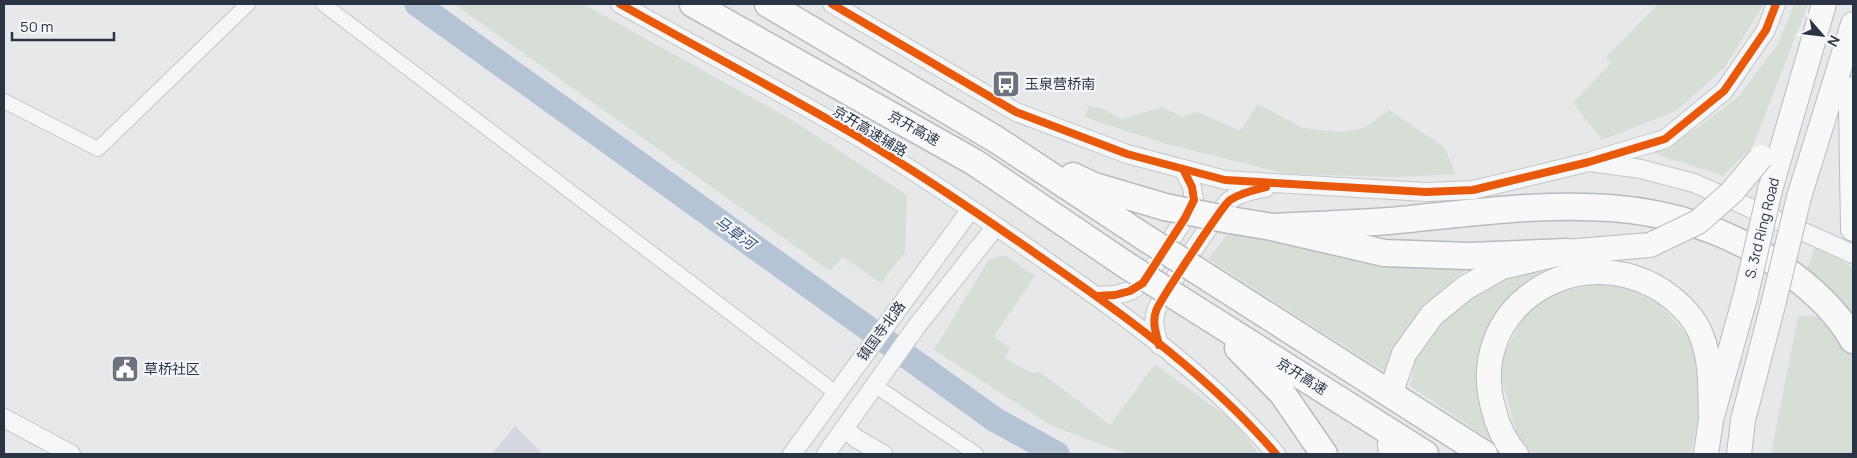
<svg xmlns="http://www.w3.org/2000/svg" width="1857" height="458" viewBox="0 0 1857 458" font-family="Manrope,'Noto Sans SC',sans-serif">
  <style>
    .built { fill: #d4d7dd }
    .green { fill: #d6ded6 }
    .lines { fill: none; stroke-linecap: round; stroke-linejoin: round }
    .river { stroke: #b4c4d5; stroke-width: 25 }
    .minor-casing { stroke: #c4c6c8; stroke-width: 16 }
    .tertiary-casing { stroke: #c4c6c8; stroke-width: 20 }
    .trunk-casing { stroke: #b8bbbf; stroke-width: 26 }
    .motorway-casing { stroke: #b8bbbf; stroke-width: 29 }
    .minor { stroke: #f5f6f7; stroke-width: 14 }
    .tertiary { stroke: #f5f6f7; stroke-width: 18 }
    .trunk { stroke: #f8f8f8; stroke-width: 24 }
    .motorway { stroke: #f8f8f8; stroke-width: 26 }
    .trunk-bridge-casing { stroke: #b8bbbf; stroke-width: 26; stroke-linecap: butt }
    .motorway-bridge-casing { stroke: #b8bbbf; stroke-width: 29; stroke-linecap: butt }
    .trunk-bridge { stroke: #f8f8f8; stroke-width: 24 }
    .motorway-bridge { stroke: #f8f8f8; stroke-width: 26 }
    .cycleway-casing { stroke: #f4f6f9; stroke-width: 11 }
    .cycleway { stroke: #e8590c; stroke-width: 8 }
    .labels { text-anchor: middle; stroke-width: 4.5; stroke-linejoin: round; paint-order: stroke }
    .poi-label { font-size: 14px; fill: #2b3445; stroke: #f4f6f9; text-anchor: start }
    .street-label { font-size: 14px; fill: #2b3445; stroke: #f4f6f9 }
    .water-label { font-size: 15px; font-style: italic; fill: #34527a; stroke: #f4f6f9 }
  </style>
  <rect width="100%" height="100%" fill="#e6e8ea"/>
  <path class="built" d="M515,426l28,28h1h-52z"/>
  <path class="green" d="M454,4h129l209,116 115,75 -2,57 -24,31 -38,-26 -13,14z
    M1658,4h106l-39,63 -49,44 -74,29 -29,-37 38,-40 -5,-6z
    M1794,4h14l-55,142 -30,30 -70,-23 44,-25 41,-31 40,-53z
    M1258,104l45,24 37,4 24,-4 25,-18 55,37 12,27 -59,3 -110,-3 -124,-31 -79,-26 5,-11 15,3 18,10 40,-12 21,10 14,-5 43,19z
    M1230,231l247,30 -51,42 -27,44 -8,29 -183,-117z
    M1815,247l37,19 1,56 -46,-52z
    M1005,255l30,21 -41,60 16,13 -6,9 28,15 8,-1 70,53 45,-61 78,57 26,33 -135,-1 -74,-28 -116,-75 54,-89z
    M1542,265l1,8 -30,21 -15,20 -2,130 -86,-58 6,-31 12,-23 54,-48z
    M1616,281l44,24 31,34 9,36v36l-9,43h-162l-12,-19 -17,-62 5,-21 18,-34 20,-20 26,-8z
    M1826,315l27,39v100h-82l27,-137z"/>
  <g class="lines">
    <path class="river" d="M417,4l577,415 63,35"/>
    <g class="minor-casing">
      <path id="minor" d="M323,4l513,389
        M4,101l94,48 150,-145
        M874,385l102,69"/>
    </g>
    <g class="tertiary-casing">
      <path id="tertiary" d="M620,4c80,45 162,88 242,135 64,39 126,81 187,124 81,56 163,116 227,191
        M832,4l184,108 111,42 98,26 201,12 47,-2 116,-28 52,7 53,14 159,71
        M1594,160l71,-21 59,-48 42,-61 10,-26
        M1097,296l18,-1 15,-4 13,-8 42,-65 9,-18 -2,-13 -9,-18
        M1159,345c-3,-12 -7,-22 -3,-34 3,-12 64,-102 73,-110 9,-8 25,-11 36,-13
        M4,418l67,36
        M844,428l13,11 26,15
        M792,454l179,-245
        M826,454l90,-127 80,-101"/>
    </g>
    <g class="trunk-casing">
      <path id="trunk" d="M1853,89l-2,16 2,124
        M1770,190l54,-186
        M1799,197l54,-173
        M1394,383l10,-29 28,-39 33,-27 37,-21 64,-15 84,-7
        M1390,444l1,10
        M1516,454c-12,-13 -19,-30 -23,-47 -26,-96 76,-166 161,-121 20,11 40,29 48,51 10,26 8,55 9,83
        M1706,454l5,-34 35,-126
        M1739,454l4,-34 31,-119"/>
    </g>
    <g class="motorway-casing">
      <path id="motorway" d="M693,4l281,158 152,103
        M768,4l229,136 147,97
        M1073,176l21,10 71,21
        M1230,220l42,7 112,26 85,3 97,-4
        M1272,227c39,-2 78,-3 117,-6 139,-13 271,-40 394,47 27,19 54,43 70,72
        M1196,270l288,184
        M1178,298l247,156
        M1238,348l44,45 42,61"/>
    </g>
    <use href="#minor" class="minor"/>
    <use href="#tertiary" class="tertiary"/>
    <use href="#trunk" class="trunk"/>
    <use href="#motorway" class="motorway"/>
    <g class="trunk-bridge-casing">
      <path id="trunk-bridge" d="M1650,245l48,-23 34,-30 29,-35
        M1746,294l24,-104
        M1774,301l25,-104"/>
    </g>
    <g class="motorway-bridge-casing">
      <path id="motorway-bridge" d="M1165,207l65,13
        M1144,237l52,33
        M1126,265l52,33"/>
    </g>
    <use href="#trunk-bridge" class="trunk-bridge"/>
    <use href="#motorway-bridge" class="motorway-bridge"/>
    <g class="cycleway-casing">
      <path id="cycleway" d="M620,4c80,45 162,88 242,135 64,39 126,81 187,124 81,56 163,116 227,191
        M832,4l184,108 111,42 98,26 201,12 47,-2 116,-28 76,-23 59,-48 42,-61 10,-26
        M1097,296l18,-1 15,-4 13,-8 42,-65 9,-18 -2,-13 -9,-18
        M1159,345c-3,-12 -7,-22 -3,-34 3,-9 66,-105 74,-111 10,-7 24,-10 36,-13"/>
    </g>
    <use href="#cycleway" class="cycleway"/>
  </g>
  <defs>
    <g id="bus-square" transform="scale(1.4375)"><rect x="-9" y="-9" width="18" height="18" rx="4" fill="#6c737f" stroke="#f4f6f9"/><path d="M-5-6H5V4H4V6H2V4H-2V6H-4V4H-5ZM-3.5-4V0h7V-4ZM-3.5 1.2v1.5H-2V1.2ZM2 1.2v1.5H3.5V1.2Z" fill="#fff"/></g>
    <g id="civic-square" transform="scale(1.4375)"><rect x="-9" y="-9" width="18" height="18" rx="4" fill="#6c737f" stroke="#f4f6f9"/><path d="M-.6-6.5H3V-4.5H.6V-3L4-1V1h2V6H-6V1h2V-1L-.6-3ZM-1.2 2.5V6h2.4V2.5Z" fill="#fff"/></g>
  </defs>
  <g fill-rule="evenodd">
    <use href="#bus-square" x="1006" y="84"/>
    <use href="#civic-square" x="125" y="369"/>
  </g>
  <g class="labels">
    <g class="poi-label">
      <text x="1025" y="89">玉泉营桥南</text>
      <text x="144" y="374">草桥社区</text>
    </g>
    <g class="street-label">
      <text transform="translate(914 128) rotate(29)" y="5">京开高速</text>
      <text transform="translate(870 131) rotate(31)" y="5">京开高速辅路</text>
      <text transform="translate(1762 228) rotate(-76)" y="5">S. 3rd Ring Road</text>
      <text transform="translate(881 331) rotate(-54)" y="5">镇国寺北路</text>
      <text transform="translate(1302 376) rotate(32)" y="5">京开高速</text>
    </g>
    <g class="water-label">
      <text transform="translate(735 233) rotate(36)" y="5">马草河</text>
    </g>
  </g>
  <rect width="1857" height="458" fill="none" stroke="#2b3445" stroke-width="10"/>
  <g transform="translate(1822 35) rotate(118)" stroke="#f4f6f9" stroke-width="4" paint-order="stroke">
  <path d="M0-4L9 19L0 12L-9 19Z" fill="#2b3445"/>
  <text y="-8" font-size="14" font-weight="bold" text-anchor="middle" fill="#2b3445">N</text>
  </g>
  <path d="M12 32v8h102v-8" fill="none" stroke="#2b3445" stroke-width="2.5"/>
  <text x="20" y="32" font-size="15" fill="#2b3445" stroke="#f4f6f9" stroke-width="4" paint-order="stroke">50 m</text>
</svg>
